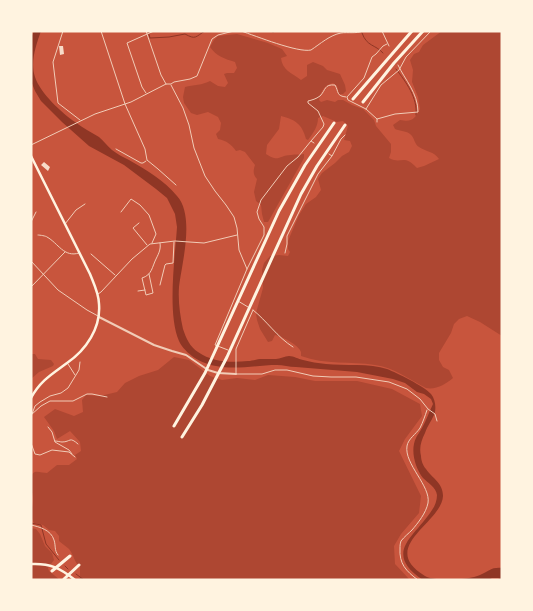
<svg xmlns="http://www.w3.org/2000/svg" width="533" height="611" viewBox="0 0 533 611" font-family="'Fira Sans Condensed',sans-serif">
  <style>
    .green { fill: #ae4732 }
    .water { fill: #8f3625 }
    .lines { fill: none; stroke-linecap: round; stroke-linejoin: round }
    .stream { stroke: #8f3625; stroke-width: 1 }
    .building { fill: #f7dbc8 }
    .minor { stroke: #f1ccb7; stroke-width: 1 }
    .tertiary { stroke: #f1ccb7; stroke-width: 2 }
    .primary { stroke: #fff3e0; stroke-width: 2.5 }
    .motorway { stroke: #fff3e0; stroke-width: 3 }
  </style>
  <rect width="100%" height="100%" fill="#c8553d"/>
  <path class="green" d="M442,31h60v305l-22,-14 -13,-6 -8,3 -5,5 -3,9 -12,20v7l4,7 6,3 4,8c-7,6 -17,12 -27,10 -16,-8 -33,-21 -51,-23 -24,-4 -50,0 -74,-9 0,-1 0,-3 0,-4 -2,-7 -20,-16 -26,-17l-3,6 -4,1 -8,-13 -3,-9 -1,-7 7,-25 -1,-18 2,-7 6,-7 9,-1 9,1 2,-4 -2,-3v-8l11,-26 7,-11 10,-7 5,-7 -3,-11 4,-6 13,-10 7,-7 7,-4 3,-6 -2,-5 -6,-1 4,-14 -5,-5 -6,1 -14,-6 -5,2c0,9 -5,15 -10,22l-2,-1c-4,-15 -10,-19 -25,-23l-2,13 -12,16 -1,9c13,9 13,1 25,1 4,-1 9,0 13,-1v4l-36,64h-4l-2,-8 -1,-9 -5,-4 -2,-9 3,-13c-4,-4 -4,-8 -2,-14l-10,-13 -5,-2 -4,1c-5,-7 -9,-10 -18,-12l-2,-5 4,-4 1,-7 -3,-6 -10,-5 -11,3 -6,-2 -7,-10 -1,-6 2,-10c8,-2 18,-2 25,-6l8,5 7,1 3,-4 -4,-9 3,-1h7l3,-5 -2,-6c-10,-3 -19,-6 -25,-15l4,-7 4,-4 19,-2 31,9 14,6 5,7 -6,2c1,12 11,15 20,22l6,-4v-11l6,-3 10,4 4,4 13,4 5,11 1,6 -3,3h-4l-2,-8 -4,-3c-9,2 -12,8 -14,17l2,2 6,-2 8,2 3,-2h5l9,5 11,4 11,11 2,6 15,18v8l-2,6c13,7 14,-5 28,10l7,-2 15,-7c-5,-8 -13,-7 -20,-12 -5,-3 -4,-9 -9,-13 -3,-3 -10,-3 -15,-5l-2,-4 7,-5c12,2 14,0 20,-11l-2,-12 -6,-15 1,-12 -3,-10 4,-6 5,-2 4,-7z
    M31,354h4l3,5 13,1 3,4 -1,2 -14,6 -8,7z
    M174,357l15,3 21,16 12,4 15,-2 18,2 13,-5 27,2 20,4h42l35,8 28,15 2,12 -17,23 -6,12 22,45 -2,17 -18,21 -7,12 1,18 15,16h-332l2,-2v-11c-6,-5 -6,-12 -11,-18 -3,-3 -7,-5 -10,-8v-5l-4,-5 -6,-1 -6,-5 -9,-2c-5,-8 -1,-16 -1,-24 0,-5 -6,-24 2,-27 2,-1 9,1 12,1l10,-8h12l8,-6 -2,-4 6,-4 -1,-9 -10,-11 -13,8 -3,-8 -10,-14 11,-8 19,7 9,-4 -1,-12 4,-5 14,1 17,-4 8,-9 14,-7 19,-6z
    M31,528l5,1 4,5 5,12 7,7 2,7 -6,8 1,3 11,9h-29z"/>
  <path class="water" d="M34,31h7c-5,14 -11,31 -6,46 5,16 27,36 40,45 8,6 16,10 24,15 5,4 8,9 13,13 5,4 11,7 17,10 17,10 35,20 48,36 18,20 5,66 2,91 -1,14 1,28 4,42 3,9 7,18 15,23 14,10 33,11 50,9 4,0 9,-2 14,-2 4,0 9,0 14,0 4,0 9,-3 13,-3 5,0 9,3 14,4 7,2 15,3 23,4 18,2 44,-1 61,5 10,4 37,17 44,25 4,5 5,12 4,18 -2,7 -8,14 -10,21 -4,8 -6,15 -4,23 0,4 2,10 5,13 6,9 17,14 17,27 -1,27 -66,51 -18,80 11,6 44,4 55,-1 10,-4 11,-8 22,-7v12l-4,-2h-6l-4,2h-65c-41,-28 -8,-43 9,-70 3,-4 5,-10 5,-15 -1,-8 -9,-12 -14,-17 -8,-10 -13,-28 -7,-40 1,-3 4,-6 6,-10 4,-7 7,-16 11,-24l-2,-5 -7,-5 -7,-2 -12,-9 -12,-4 -36,-7 -61,-5c-7,0 -13,-2 -19,-2 -20,0 -41,5 -61,1 -14,-2 -31,-12 -37,-25 -12,-28 -4,-83 -2,-114l-2,-13 -8,-16 -11,-9 -32,-24 -35,-19 -27,-24 -21,-21 -6,-10 -4,-10v-43z"/>
  <g class="lines">
    <path class="stream" d="M148,31l2,7 19,-1 16,-3c11,6 10,3 20,-3
      M270,31l3,1 3,-1
      M362,33c5,14 13,11 21,20
      M396,69c10,13 22,29 20,46
      M31,523l10,2 5,19 13,16
      M65,566l3,3
      M76,574l8,6"/>
  </g>
  <path class="building" d="M59,46h4l1,8 -4,1z
    M44,162l6,5 -2,4 -7,-6z"/>
  <g class="lines">
    <path class="minor" d="M63,31l-10,31 5,41 22,17
      M101,31l24,73 20,45 2,11 11,9 18,16
      M146,31l15,44 5,9
      M241,31c15,5 57,22 70,19 9,-6 19,-15 30,-17 7,-1 15,1 22,-2
      M382,31l7,15
      M171,85l12,23 6,17 5,23 11,28 10,15 11,14 8,12 3,11 2,22 8,19
      M146,93l-4,-6 -15,-44 27,-12
      M366,109l15,-24 18,-15 7,-13 25,-26
      M377,119l-11,-10 -18,-9 -1,-3 17,-19 8,-21 4,-3 7,-8 4,-2
      M377,122v-3l18,-5 23,-2c0,-19 -13,-32 -20,-47
      M314,143l-3,-2 12,-14 1,-3 -6,-13 -10,-8v-2c4,-1 8,-2 12,-5 6,-6 4,-12 15,-11 4,7 1,11 11,12
      M31,145l64,-31 36,-12 35,-18h5l3,-2 16,-3 7,-3 15,-37 6,-4 16,-4
      M116,149l25,14h2l3,-2
      M329,154l3,2 9,-17 4,-4
      M121,212l10,-13 9,6 9,10 7,19 -4,9
      M31,222l5,-10
      M139,223l-6,5 14,17
      M65,224l11,-14 9,-6
      M38,235c2,0 8,1 9,2 11,6 17,21 32,16
      M285,253l2,-9v-8l31,-62 14,-18
      M91,254l24,21
      M31,261l27,29 29,20 11,6
      M149,274l4,19 -7,2 -4,-17c10,-3 10,-11 14,-19 3,-6 5,-10 4,-16
      M160,285l5,-20 1,-1 7,-1 1,-21
      M31,287l34,-35
      M138,291l7,-1
      M98,294l3,-2 31,-33 18,-15 25,-3 29,2 33,-8
      M238,301l10,6
      M253,310l-17,39v25h26l13,-4h12l26,6 18,1h25l33,5 18,7 13,10 8,10 7,5 2,7
      M253,310c14,11 24,27 40,37
      M228,350l-13,-5 32,-76 17,-34v-8l-5,-8 -2,-7 4,-12 26,-34 11,-9 13,-16
      M68,364l7,11
      M32,414l3,-8 5,-4 10,-6 11,-3 7,-5 11,-18 1,-8
      M31,415l10,-9 9,-5h23l14,-7h5l15,3
      M48,427l4,5 3,10 14,8 3,4
      M55,441c2,0 6,1 7,1 9,0 7,-6 16,2
      M31,443l4,11 5,1 12,-5 17,2 6,5
      M31,525c9,2 20,5 23,15 2,6 0,10 4,15
      M418,580c-12,-9 -19,-16 -18,-32 0,-2 0,-4 1,-7 3,-4 8,-8 11,-11 6,-7 14,-17 16,-27 3,-17 -24,-39 -21,-57 1,-7 9,-12 13,-18 3,-6 5,-12 7,-18"/>
    <path class="tertiary" d="M99,317l55,28 18,6 14,4 22,15 10,3 18,1"/>
    <path class="primary" d="M31,156l59,118c4,10 9,20 9,30 2,24 -13,46 -32,59 -15,11 -27,18 -36,35
      M31,564c19,-1 29,4 44,16"/>
    <path class="motorway" d="M353,99l59,-68
      M363,102l31,-39 29,-32
      M174,426l31,-53 11,-24 63,-138 26,-46 29,-42
      M182,437l20,-32 25,-48 74,-163 16,-28 28,-41
      M52,571l18,-15
      M64,579l15,-14"/>
  </g>
  <rect width="533" height="611" fill="none" stroke="#fff3e0" stroke-width="65"/>
</svg>
